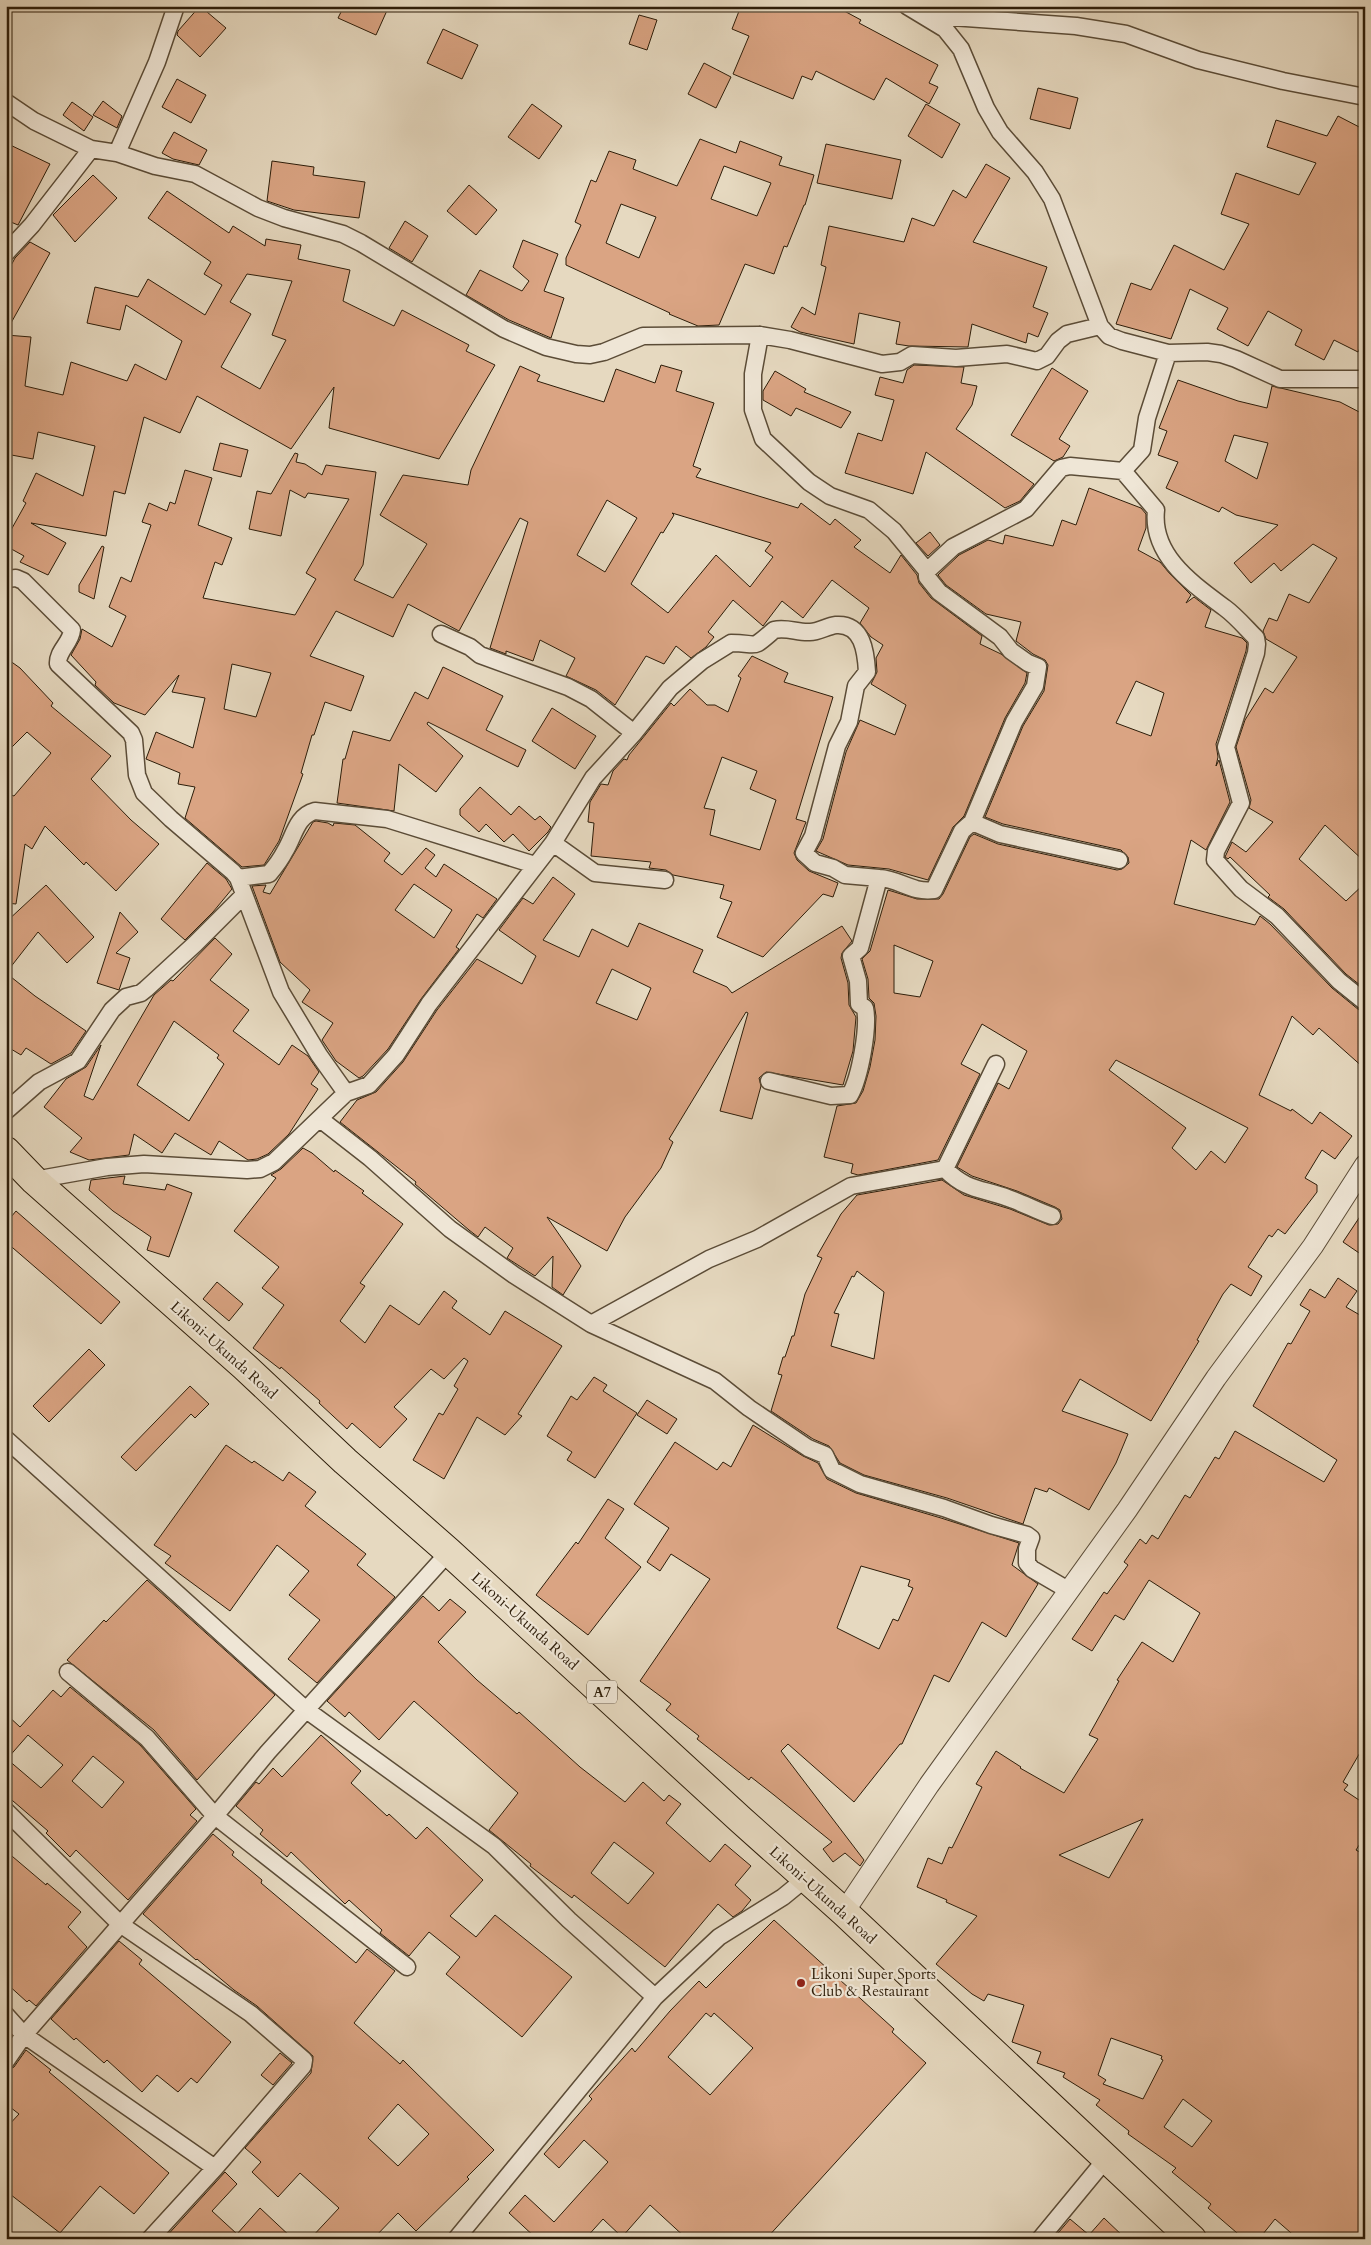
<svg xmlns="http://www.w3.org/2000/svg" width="1371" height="2245" viewBox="0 0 1371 2245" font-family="Cardo,serif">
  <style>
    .building { fill: #daa483; stroke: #2d1d09; fill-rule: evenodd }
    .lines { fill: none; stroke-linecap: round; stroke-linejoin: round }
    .minor-casing { stroke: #5b4c37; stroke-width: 19 }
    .tertiary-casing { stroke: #5b4c37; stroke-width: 22 }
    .trunk-casing { stroke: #2d1d09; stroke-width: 30 }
    .minor { stroke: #efe6d6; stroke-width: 16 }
    .tertiary { stroke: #efe6d6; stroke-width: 20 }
    .trunk { stroke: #e6d9c0; stroke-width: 28 }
    .poi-dot { fill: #8f2418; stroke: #efe6d6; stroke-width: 2 }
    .labels { text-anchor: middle; stroke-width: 4.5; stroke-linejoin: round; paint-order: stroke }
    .shield { fill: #efe6d6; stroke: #675946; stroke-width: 1 }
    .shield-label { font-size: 14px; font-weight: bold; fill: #2d1d09 }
    .street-label { font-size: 15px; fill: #2d1d09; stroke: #efe6d6 }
    .poi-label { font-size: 15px; fill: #2d1d09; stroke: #efe6d6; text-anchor: start }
  </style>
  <rect width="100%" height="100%" fill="#e6d9c0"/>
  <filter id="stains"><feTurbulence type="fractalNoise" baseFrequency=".004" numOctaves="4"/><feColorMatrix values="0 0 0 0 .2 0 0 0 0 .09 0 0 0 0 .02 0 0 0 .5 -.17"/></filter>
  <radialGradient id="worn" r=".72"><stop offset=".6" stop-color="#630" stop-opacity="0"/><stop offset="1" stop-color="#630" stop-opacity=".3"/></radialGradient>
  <path class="building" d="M200,6l26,22 -26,29 -23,-22 1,-4z
    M344,6h45l-13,29 -38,-17z
    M741,6h94l26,14 -2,3 79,42 -9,18 9,4 -9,17 -43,-26 -12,22 -58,-29 -4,9 -10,-4 -9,23 -60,-25 16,-38 -17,-7z
    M639,15l18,5 -10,30 -18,-6z
    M443,29l35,16 -16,34 -35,-16z
    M704,63l27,14 -15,31 -28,-14z
    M177,79l29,16 -15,28 -29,-16z
    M1038,88l40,10 -8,31 -40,-10z
    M103,101l19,15 -5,12 -24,-13z
    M72,102l21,15 -9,14 -21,-16z
    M532,104l30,22 -23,33 -31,-22z
    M926,104l34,20 -18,34 -34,-22z
    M1338,116l27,14v208l-7,14 -24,-12 -10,20 -29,-15 7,-15 -34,-19 -20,35 -31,-17 11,-21 -38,-19 -19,50 -55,-15 15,-41 20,7 23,-45 50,25 25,-46 -28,-10 15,-41 63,22 17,-32 -49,-16 9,-27 51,16z
    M174,132l33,18 -8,15 -26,-6 -11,-6z
    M700,139l36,14 4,-12 42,16 -3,8 35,10 -9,30h-1l-17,42 -3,-1 -10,28 -29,-10 -26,61 -21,1 -29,-12 1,-1 -104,-48v-7l15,-33 -6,-3 16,-42 5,2 13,-31 27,9 -3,9 44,17zM724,166l47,17 -14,33 -46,-17zM621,204l35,13 -17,41 -33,-15z
    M6,143l44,21 -32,61 -12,-5z
    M826,144l75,16 -9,39 -75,-16z
    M272,161l42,6 -1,8 52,7 -6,36 -65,-8 -27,-9z
    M986,164l24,14 -37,64 74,25 -14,40 15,6 -10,24 -10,-4 -2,10 -54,-19 -4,23 -59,-1 -13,-2 4,-22 -41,-9 -5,31 -54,-12 -9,-5 11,-20 13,8 11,-48 -5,-2 8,-39 75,16 8,-24 22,8 19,-36 13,8z
    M93,175l24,23 -42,44 -22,-27z
    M469,185l28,25 -21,25 -29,-24z
    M167,191l62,42 4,-7 32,20 1,-7 35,6 -3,14 52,11 -7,31 51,25 8,-16 67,35 -3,6 29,14 -56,94 -110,-31 5,-41 -43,62 -94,-53 -17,37 -36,-16 -19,77 -11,-3 -8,45 -75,-13 35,20 -18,32 -28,-13 4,-6 -18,-10v-7l20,-36 -3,-2 13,-28 47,23 12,-50 -57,-14 -5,27 -27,-5v-119l25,2 -6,49 38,9 8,-33 56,19 8,-17 31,16 16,-39 -56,-36 -6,25 -33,-7 8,-36 43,10 10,-18 57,36 17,-30 -18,-11 7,-12 -63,-44zM247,274l45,7 -20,54 14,5 -26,49 -39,-22 30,-53 -21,-12z
    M405,221l23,15 -16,26 -23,-14z
    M523,240l35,14 -14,37 20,7 -13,40 -42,-18 -43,-25 14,-25 42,21 7,-10 -16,-14z
    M30,242l20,11 -44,79v-57l9,-17z
    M661,365l21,6 -6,20 38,12 -21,63 8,3 -5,8 102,31 3,-5 29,22 5,-6 26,21 -7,7 36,26 11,-18 16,20 2,8 12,15 51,38 -2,8 21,10 26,19 -2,10 -20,35 -41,98 -11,11 -25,53 -39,-11 -41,-4 -32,-14 7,-12 23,-87 14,-32 35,15 11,-30 -35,-21 6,-12 -1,-14 7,-13 -12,-8 -11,-14 9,-15 -37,-28 -29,38 -21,-17 -19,25 -30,-26 -25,32 6,5 -8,10 -15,11 -15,-12 -12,18 -18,-8 -31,49 -19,-15 -30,-14 9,-18 -35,-18 -7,21 -27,-10v3l-16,-6 38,-126 -8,-4 -61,113 -51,-27 -15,33 -57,-26 -26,45 54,20 -13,35 -26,-9 -11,33h-2l-11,38 2,1 -24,67 -15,24 -22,2 -57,-49 10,-31 -17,-3 2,-11 -34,-14 10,-27 37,16 12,-50 -33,-6 7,-17 -34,40 -31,-12 -19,-18 1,-3 -25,-27 9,-16 2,-10 30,18 14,-31 -17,-9 12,-30 10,5 20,-57 -9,-3 7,-19 18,8 3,-9 5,2 10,-34 27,8 -14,47 34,13 -10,27 -7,-3 -12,36 92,17 21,-36 -10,-6 43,-74 -41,-6 -3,5 -15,-8 -9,46 -32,-7 8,-38 14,3 24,-41 3,1 -2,8 9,2 17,11 4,-10 50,7 -13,93 -9,15 39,18 34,-54 -47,-29 23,-40 65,10 3,-15 49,-104 20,9 -3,6 67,21 12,-33 39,14zM607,500l30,18 -32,54 -28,-17zM672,513l99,30 -6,8 8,6 -23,30 -34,-32 -48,58 -37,-29 30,-52 2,1 11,-18zM232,664l39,9 -15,44 -32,-8z
    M914,365l50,2 -3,16 16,3 -5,19 -16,24 78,55 -14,17 -15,7 -79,-56 -13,42 -68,-21 13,-40 24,8 12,-41 -19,-5 5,-18 23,6 4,-13z
    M1052,368l36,23 -29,48 11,7 -7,11 -9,4 -43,-26z
    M775,371l31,18 -2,3 47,20 -10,16 -45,-20 -5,8 -28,-16v-9z
    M1178,380l60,21 29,7 5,-22 68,16 25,13v447l-40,-37 -26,34 47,42 19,-18v106l-19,-15 -62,-65 -16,-12 2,-2 -40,-38 -2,2 -3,-2 7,-15 14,10 27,-30 -24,-14 2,-8 -15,-53 9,-27 20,-32 8,5 24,-36 -31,-18 -3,-8 6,-13 8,3 12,-27 20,9 28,-45 -24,-14 -32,27 -7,-8 -23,20 -17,-20 44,-38 -42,-10 -14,-8 -3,5 -53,-24 12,-26 -20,-7 9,-24 -8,-3zM1234,435l34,8 -11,36 -32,-18z
    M220,443l28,7 -7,27 -28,-7z
    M1089,488l52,20 5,6v14l-8,22 22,12 10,12 21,21 -5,8 8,-6 17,13 -6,17 37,11 5,5 -1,8 -30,93 2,13 -2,9 3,-6 11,42 -24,48 -15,-10 -17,64 81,21 5,-9 10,8 62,64 27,22 6,2v57l-46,-41 -6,7 -21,-19 -33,79 32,16 1,-2 20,15 8,-12 32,24 -17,23 -13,-9 -17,28 12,7v7l-32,42 -7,-5 -6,8 -3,-2 -21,32 14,9 -11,20 -20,-12 -8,10 -26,46 2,1 -48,80 -71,-42 -18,32 66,23 -12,29 -27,47 -40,-22 -2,4 -12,-4 -12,36 -76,-26 -83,-23 -24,-12 -11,-17 -16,-7 -42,-28 11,-36 -4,-1 5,-17h2l7,-21h2l11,-42 17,-36 -5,-2 24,-42 16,-19 85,-15 22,15 46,14 39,16 9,-1 4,-5 -2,-9 -5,-3 -38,-16 -45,-15 -15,-9 41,-84 11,6 18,-38 -45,-27 -21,40 19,10 -42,86 -80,15 -7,-2 2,-9 -29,-7 13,-51 19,-3 7,-12 7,-24 5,-27 1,-24 -2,-13 -5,-5 -1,-19 -6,-20 8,-8 18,-61 29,9h22l4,-5 27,-57 4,-3 24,10 119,26 5,-1 7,-6 -1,-6 -7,-7 -118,-26 -18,-7 38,-91 21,-35 4,-26 -3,-5 -12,-6 -17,-13 5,-19 -35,-8 -40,-29 -8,-10 21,-20 29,-15 15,4 2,-9 48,11 9,-26 14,5zM1136,681l28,12 -13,43 -35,-13zM894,945l39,16 -13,36 -26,-4zM1116,1060l132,68 -23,35 -14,-12 -15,19 -24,-22 14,-20 -77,-58zM857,1271l27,21 -10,67 -43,-13 8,-32 -5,-1 18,-37 2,1z
    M930,532l10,13 -12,11 -12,-13z
    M102,546l2,1 -10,52 -15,-7v-7z
    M752,656l36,17 -4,9 49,15 -37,122 10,3 -12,31 3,7 12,11 29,12 -5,14 -10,-3 -60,63 -46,-20 15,-35 -12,-4 4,-13 -51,-10 -7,-5 -17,-2 2,-6 -60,-6 3,-33 -6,-1 2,-20 11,-18 7,1 5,-14 11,-12 3,1 2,-5 42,-52 3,3 16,-17 17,16h8l13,7 13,-34 -3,-2zM722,757l35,14 -7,18 26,11 -16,50 -50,-15 5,-25 -11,-2z
    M6,658l14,10 33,35 -2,3 60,50 -20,23 40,41 28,24 -43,47 -30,-29 -2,3 -39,-39 -13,23 -7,-5 -9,60 -10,-1v-110l8,3 37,-43 -24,-21 -21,21z
    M443,667l60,29 -17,34 40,20 -8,17 -90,-45 -1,2 36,32 -27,36 -37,-28 -5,47 -57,-8 6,-44h2l8,-28 37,10 25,-49 13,7z
    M552,708l44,28 -21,33 -43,-28z
    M480,787l31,28 8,-9 16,14 5,-4 11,11 -3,5 -19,19 -16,-17 -9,8 -18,-18 -7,8 -19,-17v-6z
    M316,821l12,2 5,3 1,-3 21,2 35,28 -6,8 18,14 24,-27 9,7 -10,13 11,9 8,-13 53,35 -14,19 -6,-4 -21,33 3,2 -38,50 -33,50 -25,27 -4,2 -23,-17 -14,-21 11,-17 -31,-21 8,-12 -30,-28 -28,-76 14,-1 -3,7 7,2 43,-72zM414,884l38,26 -18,28 -39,-28z
    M207,863l19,16 6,10 -19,23 -28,28 -24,-21z
    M553,877l22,17 -32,46 36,17 13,-28 36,18 11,-24 64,27 -10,22 34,15 5,6 110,-67 10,15 -10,12 -1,5 7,25 1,22 7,12 -3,34 -10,34 -77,-13 -7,6 2,8 -9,33 -32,-8 28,-98 -2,-1 -77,127 4,3 -12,26 -36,49 -18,34 -60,-34 34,49 -18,29 -11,-8 1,-31 -18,20 -28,-18 6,-10 -28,-21 -7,10 -9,-7 -54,-46 1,-2 -76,-60 17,-22 19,-8 27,-30 34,-52 40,-51 45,25 14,-28 -37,-26 24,-32 10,6zM612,969l39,19 -14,32 -41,-17z
    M46,885l48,52 -27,26 -29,-31 -32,41 29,23 51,35 -15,22 -20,11 -25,-16 -5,7 -15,-9v-124z
    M120,912l18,20 -22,21 14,5 -11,32 -22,-7z
    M215,938l17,16 -22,26 39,30 -16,21 46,34 13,-20 16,11 11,16 -8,12 7,5 -29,45 -21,20 -11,5 -9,1 -29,-19 -8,14 -36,-22 -13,20 -28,-19 -5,21 -40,5 -19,-8 12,-14 -38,-31 22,-28 20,-12 15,-22 -17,51 9,4 61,-105 17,-15 2,1zM174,1021l45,34 -2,3 7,6 -35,57 -52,-36z
    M303,1148l9,5 22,19 1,-2 29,21 -2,2 41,31 -43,59 5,3 -25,35 25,22 25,-38 29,20 25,-34 13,10 -5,7 38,27 15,-24 57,35 -44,68 4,2 -17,19 -28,-18 -33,62 -31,-19 26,-47 4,2 15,-26 -4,-3 14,-25 -4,-3 -20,21 -13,-10 -37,38 13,12 -27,29 -28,-25 -5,6 -28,-26 1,-2 -39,-34 -1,2 -27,-21 31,-43 -22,-17 17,-21 -45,-36 42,-53 -5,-3 10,-6z
    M125,1176l-2,8 42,6 2,-6 25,9 -23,64 -22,-7 4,-13 -38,-26 -24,-21 2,-10z
    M1365,1209v48l-22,-15z
    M16,1211l104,91 -19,22 -95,-82v-19z
    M1338,1278l19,13 -11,16 19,11v426l-22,38 5,3 -4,5 21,14v32l-9,14 9,5v149l-6,9 6,4v222h-67l-23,-20 -16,20h-15l-36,-31 3,-4 -39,-32 4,-4 -48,-34 1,-3 -33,-26 4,-5 -37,-23 2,-4 -28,-10 4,-11 -29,-10 12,-37 -36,-11 -4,7 -12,-7 -36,-30 41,-48 -31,-14 1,-2 -30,-13 11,-29 14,6 7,-17 3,1 30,-61 -6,-3 20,-33 25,16 -1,1 44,25 34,-54 -9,-4 30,-54 -2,-1 25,-38 31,20 27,-49 -51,-33 -25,40 -9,-5 -23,36 -20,-12 32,-47 3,2 21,-29 -4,-3 16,-23 6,5 6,-9 6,4 27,-44 5,3 25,-41 4,2 16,-28 89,51 13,-22 -84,-54 35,-63 3,1 19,-33 -10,-6 10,-16 15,9zM1143,1819l-34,59 -50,-23zM1111,2038l51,18 -1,3 2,1 -20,39 -40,-15 3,-4 -8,-5zM1183,2099l29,22 -20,26 -28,-20z
    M217,1282l26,22 -14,17 -26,-22z
    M89,1349l16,16 -56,57 -16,-16z
    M594,1377l13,8 -4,6 34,22 -42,65 -28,-18 5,-8 -25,-16 24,-40 6,4z
    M190,1386l19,18 -14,14 -4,-4 -55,57 -15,-14z
    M647,1400l30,19 -10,15 -30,-19z
    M753,1425l50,31 15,7 9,16 29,14 85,25 78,25 -7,22 26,19 -32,53 -24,-15 -33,60 -15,-7 -32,69h-2l-46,58 -66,-58 -7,7 83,109 -4,6 -15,-13 -12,9 -10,-13 9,-7 -58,-47 -23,-18 -2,3 -52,-41 2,-3 -33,-26 5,-6 -31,-23 70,-102 -39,-25 -11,17 -13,-9 22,-34 -35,-24 41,-62 42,28 6,-8 8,5zM861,1566l49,14 -2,6 5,2 -15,33 -5,-2 -14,30 -42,-21z
    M226,1445l26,18 2,-2 29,20 6,-9 27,20 -11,14 61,48 -9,11 38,32 -78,86 -29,-24 32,-39 -31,-25 20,-24 -32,-26 -47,66 -65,-48 6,-7 -17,-11z
    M608,1499l16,10 -19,29 36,29 -53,68 -52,-40 40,-53 2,2z
    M147,1580l128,115 -78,85 -43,-50 -87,-70 37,-40 2,2z
    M423,1596l16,15 11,-12 16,13 -28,30 39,38 40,34 2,-2 61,55 45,35 18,-20 21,19 5,-6 12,9 -15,19 44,39 15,-18 26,22 -16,19 16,15 -9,11 -9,6 -15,-13 -53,63 -91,-72 -2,3 -42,-32 1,-2 -42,-34 29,-37 -104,-92 -35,39 -30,-28 -4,5 -18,-16zM614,1842l40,31 -26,31 -37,-31z
    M70,1687l70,58 56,64 -6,6 7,6 -69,79 -52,-50 -6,7 -24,-24 2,-2 -42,-36v-81l14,13 33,-37 8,7zM28,1735l35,30 -22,23 -34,-29zM93,1756l31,26 -22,26 -30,-27z
    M321,1735l40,36 -10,12 36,33 2,-2 27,25 11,-12 56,53 -33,36 26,21 19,-22 77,62 -50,60 -76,-63 14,-17 -31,-25 -20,24 -29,-23 2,-3 -33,-30 -4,4 -54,-52 -4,5 -27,-23 3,-4 -27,-24 20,-24 3,2 14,-16 9,9z
    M213,1834l21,18 -2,3 30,25 -1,3 95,80 11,-14 28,22 -41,52 46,41 3,-4 91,90 -27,27 2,2 -53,52 -18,-18 -25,26h-63l29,-31 -39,-35 -22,24 -26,-25 9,-10 -16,-14 66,-75 2,-17 -56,-50 -23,-16 -37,-31 -1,1 -53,-46zM398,2104l31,30 -31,32 -30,-28z
    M6,1851l40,34 1,-2 34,29 -13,15 19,20 -51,59 -7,-6 -2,2 -21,-19z
    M774,1920l120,109 -2,3 34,31 -160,176h-79l-37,-34 -28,32 -19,-18 -18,20h-48l-28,-26 16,-18 29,27 54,-60 -24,-22 -25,28 -15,-14 48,-55 -3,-3 43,-48 3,4 35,-41 29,-30 7,7zM706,2013l5,4 3,-4 39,35 -43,47 -42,-38z
    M119,1941l23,19 -3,4 92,78 -34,41 -6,-5 -13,14 -21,-17 -15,17 -35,-32 -3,3 -28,-25 -2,2 -23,-21z
    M26,2050l25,20 -2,2 120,101 -35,41 -34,-28 -40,47 -54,-42v-63l13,-14 -13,-10v-33l8,-4z
    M280,2053l12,10 -19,22 -12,-10z
    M225,2172l12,12 -25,27 25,23 23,-26 33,31h-129z
    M1104,2218l22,21h-73l17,-20 19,16z"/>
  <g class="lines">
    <g class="minor-casing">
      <path id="minor" d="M907,6l38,23 16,20 25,59 14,24 35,40 17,27 48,127 9,10 13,5 46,12 39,-1 14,2 15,5 44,20h85
        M924,15l152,11 50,8 72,26 85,21 82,16
        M6,102l28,19 57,28 26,4 38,13 40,8 63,34 26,10 59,16 18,9 143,86 42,18 30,7 14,1 14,-3 39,-16 117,-1 30,5 92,24 18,-2 12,-7 44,3 51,-4 30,7 10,-5 11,-15 9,-7 33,-8
        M117,153l40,-91 19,-56
        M6,253l26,-28 59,-76
        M760,335l-7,39v36l10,29 46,43 21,14 39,14 25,21 33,40 26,-24 73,-38 35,-41 9,-2 53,5 33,39c-5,46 37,74 69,98 11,8 21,20 31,30l1,6 -1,9 -30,94 15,56 -25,48 -1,9 26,29 36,27 62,65 26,21
        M1123,471l19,-21 5,-32 21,-65
        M927,571v6l12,15 61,45 11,14 17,12 10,4 -3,19 -21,36 -42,100
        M6,579l10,-1 7,3 49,49c-1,13 -15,21 -14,34l73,69 3,7 3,35 7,18 27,26 62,53 5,6 43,114 38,63 27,38
        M441,634l29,13 10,8 88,32 23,12 43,34
        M553,843l42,30 70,7
        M238,878l31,-4c6,-7 12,-15 16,-23 9,-14 11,-35 30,-40l72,8 148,46
        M769,1081l62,15 19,-1c10,-18 19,-67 15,-87l-6,-4 -1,-23 -7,-25 9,-8 19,-70c21,1 32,15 55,12l28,-59 10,-9 28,12 119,26
        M6,1111l33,-29 39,-21 34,-51 14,-13 15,-4 5,-4 49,-45 49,-49
        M320,1119l50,39 80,71 64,46 77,49 124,57 34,27 59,40 17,7 7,15 28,14 84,24 47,17 36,10 4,3 -4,11v14l5,6 36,21
        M945,1169c22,22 36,19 63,29 15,5 29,13 44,18
        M34,1180l73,-13 37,-3 103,6 13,-1 14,-7 72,-69 23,-8 27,-30 33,-51 124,-161 40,-65 41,-45 36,-45 32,-27 29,-18c29,0 19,8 43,-13 13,-3 24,3 36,2 9,0 17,-6 26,-7 27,-2 30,28 31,47l-11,14 -7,36 -12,24 -24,90 -9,17 11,10 18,5 12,7 34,3
        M591,1324l118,-65 48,-20 94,-53 94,-17 51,-105
        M6,1439l299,270 189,137 75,74 86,77
        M68,1672l79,66 68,78 192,151
        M6,1811l114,113 131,90 53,46 -1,6 -88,102 -65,71
        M6,2015l18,20 191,133
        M6,2061l18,-26 191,-219 53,-64 181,-200
        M456,2239l199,-242 64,-60 64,-40 22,-18
        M1040,2239l66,-80"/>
    </g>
    <g class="tertiary-casing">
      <path id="tertiary" d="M844,1912l85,-127 198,-275 89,-132 97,-132 52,-81"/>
    </g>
    <g class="trunk-casing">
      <path id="trunk" d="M6,1151l28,29 211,187 100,94 104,91 292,268 103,92 348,327"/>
    </g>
    <use href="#minor" class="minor"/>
    <use href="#tertiary" class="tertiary"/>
    <use href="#trunk" class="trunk"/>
  </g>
  <circle class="poi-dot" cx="801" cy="1983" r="5"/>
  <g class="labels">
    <rect class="shield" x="587" y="1680.5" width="30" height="23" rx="4"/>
    <g class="shield-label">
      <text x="602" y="1697">A7</text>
    </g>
    <g class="street-label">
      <text transform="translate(224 1350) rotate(42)" y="5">Likoni-Ukunda Road</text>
      <text transform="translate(525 1621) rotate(42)" y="5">Likoni-Ukunda Road</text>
      <text transform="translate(823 1895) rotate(42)" y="5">Likoni-Ukunda Road</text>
    </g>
    <g class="poi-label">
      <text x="811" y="1979">Likoni Super Sports<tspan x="811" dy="17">Club &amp; Restaurant</tspan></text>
    </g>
  </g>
  <rect width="1371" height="2245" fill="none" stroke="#e6d9c0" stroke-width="25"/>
  <rect x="8" y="8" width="1356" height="2230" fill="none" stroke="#2d1d09" stroke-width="2.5"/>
  <rect x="12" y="12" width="1346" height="2220" fill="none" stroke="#2d1d09"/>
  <rect width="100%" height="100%" filter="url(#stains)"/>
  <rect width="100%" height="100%" fill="url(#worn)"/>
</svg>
